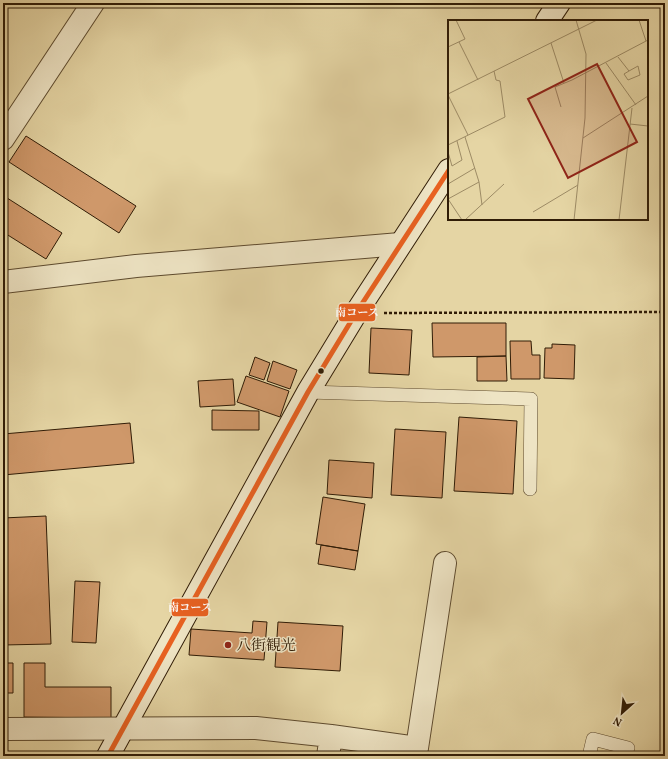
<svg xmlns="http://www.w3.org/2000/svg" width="668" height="759" viewBox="0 0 668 759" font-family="Vollkorn,'Noto Serif JP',serif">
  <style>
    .building { fill: #cf986a; stroke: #301c06 }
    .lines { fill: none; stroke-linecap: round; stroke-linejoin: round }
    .lane-casing { stroke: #5d4a2e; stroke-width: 14 }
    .street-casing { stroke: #5d4a2e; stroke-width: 24 }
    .secondary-casing { stroke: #301c06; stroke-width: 24 }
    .path { stroke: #301c06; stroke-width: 2.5; stroke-dasharray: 3 2; stroke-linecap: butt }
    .lane { stroke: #eee4c4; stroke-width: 13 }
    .street { stroke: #eee4c4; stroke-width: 22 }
    .secondary { stroke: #eee4c4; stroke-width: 22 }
    .bus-1-casing { stroke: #eee4c4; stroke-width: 8 }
    .bus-1 { stroke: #e86121; stroke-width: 5 }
    .bus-dot { fill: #301c06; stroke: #eee4c4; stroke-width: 1.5 }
    .poi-dot { fill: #8f2418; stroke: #eee4c4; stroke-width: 1.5 }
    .labels { text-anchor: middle; stroke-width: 3; stroke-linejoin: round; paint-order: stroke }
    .poi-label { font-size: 15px; fill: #301c06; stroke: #eee4c4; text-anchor: start }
    .inset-road { fill: none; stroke: #9d8b65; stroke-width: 1 }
    .view { fill: #8f2418; fill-opacity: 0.15; stroke: #8f2418; stroke-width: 2 }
    .inset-edge { fill: none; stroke: #301c06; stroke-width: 2 }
    .line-badge { stroke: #eee4c4; stroke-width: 1.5 }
    .badge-label { font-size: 11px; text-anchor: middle; font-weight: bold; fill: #fff }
  </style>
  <rect width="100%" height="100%" fill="#e5d5a4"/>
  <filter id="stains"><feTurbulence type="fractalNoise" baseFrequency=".005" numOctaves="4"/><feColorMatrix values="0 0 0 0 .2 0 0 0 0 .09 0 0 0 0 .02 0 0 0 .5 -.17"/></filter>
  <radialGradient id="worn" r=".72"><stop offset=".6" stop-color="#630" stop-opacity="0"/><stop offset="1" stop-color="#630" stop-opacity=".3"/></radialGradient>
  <path class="building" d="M26,136l110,70 -17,27 -110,-71z
    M4,196l58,37 -16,26 -43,-27z
    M432,323h74v33l-73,1z
    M371,328l41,2 -3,45 -40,-2z
    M510,341h21l1,14h8v24h-29z
    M552,344l23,1 -1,34 -30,-1 1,-30h7z
    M506,356l1,25h-30v-24z
    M255,357l15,6 -6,17 -15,-5z
    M273,361l24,9 -7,19 -23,-8z
    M246,376l43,15 -9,26 -43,-15z
    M233,379l2,26 -35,2 -2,-26z
    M212,410l47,1v19h-47z
    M459,417l58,4 -4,73 -59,-3z
    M130,423l4,40 -131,12v-41z
    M395,429l51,3 -4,66 -51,-3z
    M329,460l45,3 -2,35 -45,-4z
    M323,497l42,7 -7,47 -42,-7z
    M46,516l5,128 -48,1v-127z
    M321,545l37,6 -3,19 -37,-6z
    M75,581l25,1 -4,61 -24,-1z
    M253,621l14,1 -3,38 -75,-5 2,-26 61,4z
    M278,622l65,4 -3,45 -65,-4z
    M3,663h10v30h-10z
    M24,663h21v24h66v31l-87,-1z"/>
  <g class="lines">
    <g class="lane-casing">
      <path id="lane" d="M308,392l223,7 -1,90
        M589,756l4,-17 35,9"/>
    </g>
    <g class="street-casing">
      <path id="street" d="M3,139l90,-136
        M3,282l133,-16 264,-22
        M3,729l253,-1 75,8 86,12 28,-185
        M328,756l3,-20"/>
    </g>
    <g class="secondary-casing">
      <path id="secondary" d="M547,21l12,-18
        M108,756l200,-364 48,-79 93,-143"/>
    </g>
    <path class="path" d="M384,313l281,-1"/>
    <use href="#lane" class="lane"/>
    <use href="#street" class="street"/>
    <use href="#secondary" class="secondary"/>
    <g class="bus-1-casing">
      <path id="bus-1" d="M108,756l200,-364 48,-79 93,-143"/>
    </g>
    <use href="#bus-1" class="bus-1"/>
  </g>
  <circle class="bus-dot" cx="321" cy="371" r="3.5"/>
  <circle class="poi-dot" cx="228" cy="645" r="4"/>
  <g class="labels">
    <g class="poi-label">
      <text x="236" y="650">八街観光</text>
    </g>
  </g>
  <g transform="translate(448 20)">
    <rect width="200" height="200" fill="#e5d5a4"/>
    <path class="inset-road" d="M191,0l7,21M11,22l19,38M103,23l13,40M0,27l17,-8 -9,-19M170,37l11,14 9,-5 2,9 -12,5 -4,-6 5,-3M158,43l30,42M0,74l149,-74M0,75l20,40M113,87l-6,-20 17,-7 76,-40M182,104l18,2M17,117l14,45 3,23M135,118l65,-42M0,125l57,-28 -5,-36 -4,-1 -2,-9M0,132l4,14 10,-6 -5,-19M0,164l27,-16M0,179l31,-17M0,179l14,21M85,192l45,-27M17,200l39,-36M126,200l11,-102 1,-64 -10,-34M171,200l13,-112"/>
    <path class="view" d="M149,44l40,78 -69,36 -40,-79z"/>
    <rect width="200" height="200" class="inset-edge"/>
  </g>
  <g class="line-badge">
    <rect x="338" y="303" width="38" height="19" rx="4" fill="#e86121"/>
    <rect x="171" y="598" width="38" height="19" rx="4" fill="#e86121"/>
  </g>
  <g class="badge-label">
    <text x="357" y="316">南コース</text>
    <text x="190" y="611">南コース</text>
  </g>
  <rect width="668" height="759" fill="none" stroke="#e5d5a4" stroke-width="16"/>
  <rect x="4" y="4" width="660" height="751" fill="none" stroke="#301c06" stroke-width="2"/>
  <rect x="8" y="8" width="652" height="743" fill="none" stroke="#301c06"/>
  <g transform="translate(622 713) rotate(207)" stroke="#eee4c4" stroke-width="3" paint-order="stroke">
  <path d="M0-3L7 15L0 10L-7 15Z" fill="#301c06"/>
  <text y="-6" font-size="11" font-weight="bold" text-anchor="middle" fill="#301c06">N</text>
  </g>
  <rect width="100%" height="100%" filter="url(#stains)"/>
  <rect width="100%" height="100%" fill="url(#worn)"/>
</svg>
